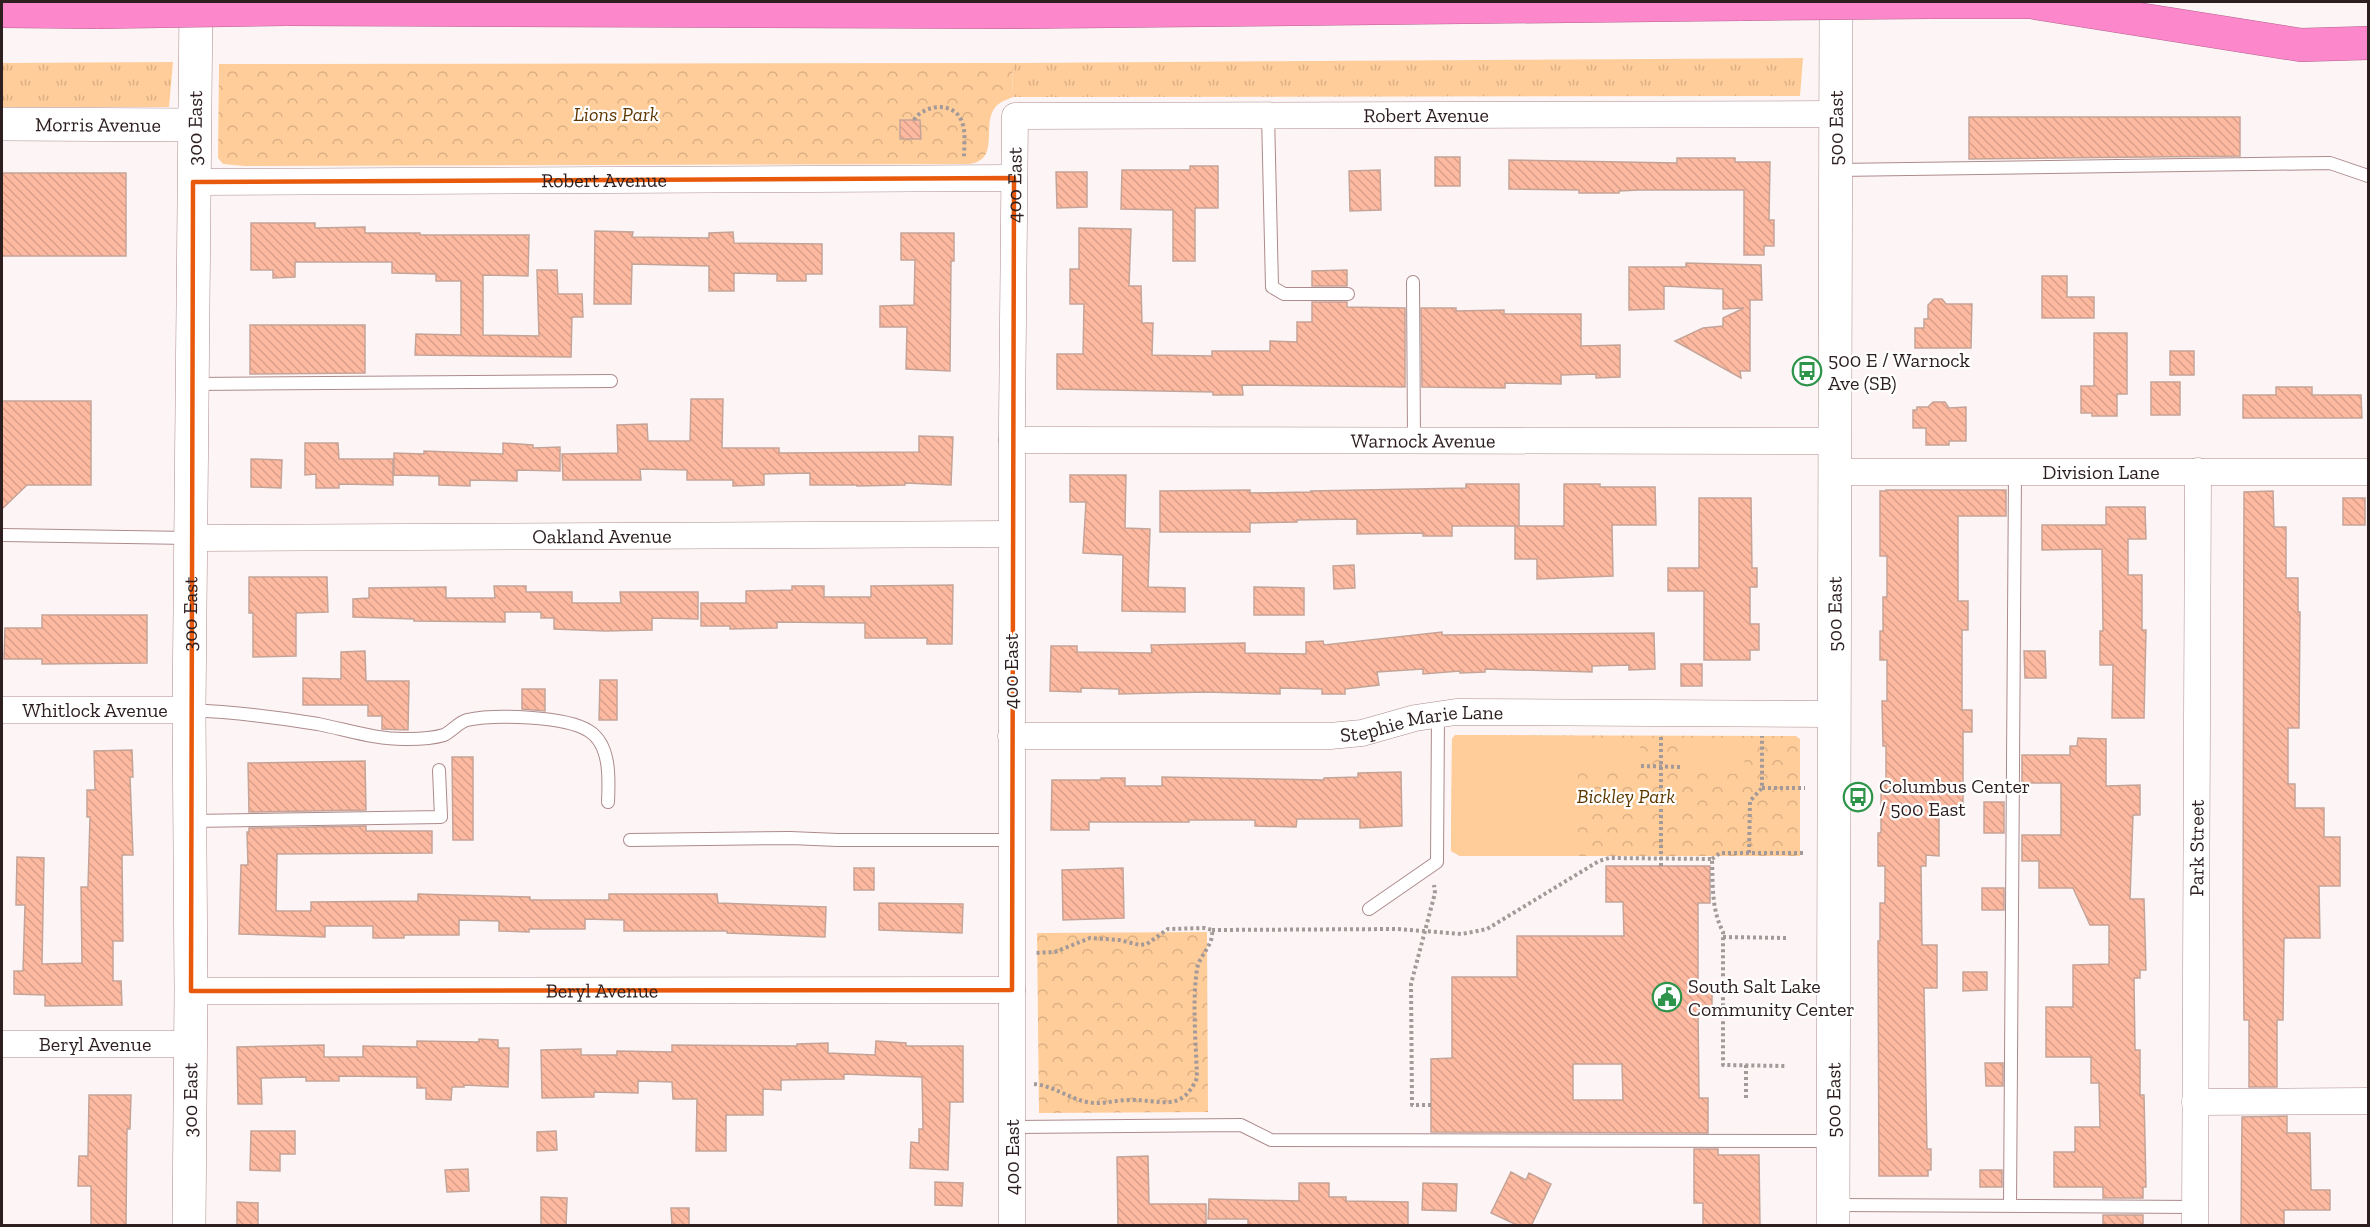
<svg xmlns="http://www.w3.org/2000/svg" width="2370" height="1227" viewBox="0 0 2370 1227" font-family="'Zilla Slab',serif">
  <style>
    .grass { fill: url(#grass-tufts) }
    .park { fill: url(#park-crowns) }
    .pitch { fill: #ffcd9a }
    .building { fill: url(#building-back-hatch); stroke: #c5a498; stroke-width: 1.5; fill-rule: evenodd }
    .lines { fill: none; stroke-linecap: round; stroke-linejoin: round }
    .lane-casing { stroke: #ad8a8c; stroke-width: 14 }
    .street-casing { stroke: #ad8a8c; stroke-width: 27 }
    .secondary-casing { stroke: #ad8a8c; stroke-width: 34 }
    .highway-casing { stroke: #b4638e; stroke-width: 34 }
    .path { stroke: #a49999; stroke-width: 4; stroke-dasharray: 3 3; stroke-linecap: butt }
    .lane { stroke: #fff; stroke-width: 12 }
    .street { stroke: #fff; stroke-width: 26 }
    .secondary { stroke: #fff; stroke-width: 33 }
    .highway { stroke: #fc87ca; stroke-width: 33 }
    .highway-bridge-casing { stroke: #b4638e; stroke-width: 34; stroke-linecap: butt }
    .highway-bridge { stroke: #fc87ca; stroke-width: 33 }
    .marked { fill: none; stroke: #e8590c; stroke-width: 4.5; stroke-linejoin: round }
    .labels { text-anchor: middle; stroke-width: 4.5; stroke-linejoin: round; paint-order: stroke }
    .park-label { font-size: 20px; font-style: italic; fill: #5e3801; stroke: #fff }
    .street-label { font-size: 20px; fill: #2d1f20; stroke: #fff }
    .poi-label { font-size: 20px; fill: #2d1f20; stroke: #fff; text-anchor: start }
  </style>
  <defs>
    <pattern id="grass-tufts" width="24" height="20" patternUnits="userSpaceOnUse" patternTransform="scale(1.5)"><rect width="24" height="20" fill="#ffcd9a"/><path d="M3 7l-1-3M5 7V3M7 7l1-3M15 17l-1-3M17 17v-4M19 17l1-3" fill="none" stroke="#dbb084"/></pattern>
    <pattern id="park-crowns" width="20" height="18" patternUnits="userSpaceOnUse" patternTransform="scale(1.5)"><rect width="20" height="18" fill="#ffcd9a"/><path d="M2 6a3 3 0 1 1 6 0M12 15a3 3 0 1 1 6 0" fill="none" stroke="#dbb084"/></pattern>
    <pattern id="building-back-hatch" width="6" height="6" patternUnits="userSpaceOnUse" patternTransform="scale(1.5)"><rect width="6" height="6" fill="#feb9a1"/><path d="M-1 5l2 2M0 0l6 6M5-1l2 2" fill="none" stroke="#da9f8a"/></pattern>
  </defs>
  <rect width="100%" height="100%" fill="#fdf5f5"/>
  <path class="grass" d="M1803,58l-3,38 -787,1 -1,-34z
    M173,62l-4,45h-167v-44z"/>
  <path class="park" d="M1012,63l1,34c-4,2 -9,3 -13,6 -23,15 4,57 -31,61l-724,2 -22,-2 -5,-6 1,-94z
    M1455,735l341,1 4,3v117h-340l-9,-5 1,-112z
    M1207,932l1,180 -169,1 -2,-180z"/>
  <path class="pitch" d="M1455,735l122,1 1,5 62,-1 1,32 -63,1v83h-118l-9,-5 1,-112z
    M1682,741l63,1 -1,32 -63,-1z"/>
  <path class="building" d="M1969,117h271v39l-271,3z
    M900,120h20l1,19h-21z
    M1435,157h25v29h-25z
    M1677,158h58v4h35l-1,58h5v26h-10v9h-20v-65h-105l-20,1v2h-40v-3l-70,-1v-29l168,3z
    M1190,166h28v42h-23v53h-22v-51l-52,-1 1,-39h68z
    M1380,170l1,40 -31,1 -1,-40z
    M1056,172h31v35l-30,1z
    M2,173h124v83h-124z
    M251,223h64v5l50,-1v6h55v2h109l-1,41 -45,-1v60l56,1 -2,-66h20l1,24h24l1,23h-11l-1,40 -156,-2 1,-21 45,1v-54h-25v-7l-44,-1v-11h-97v15l-22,1v-8h-22z
    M1079,228l52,1 -2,57h12l1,37h11l-1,32 60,1v-5h58v-10l27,1v-20h15v-20h35v5l58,1v79l-163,-2 1,10h-30v-3l-156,-3v-35h26l1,-50h-14v-35h9z
    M595,231l38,1 -1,5 77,1v-5l24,-1 1,11 88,1v30h-16v7h-29v-7l-43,-1v18h-25v-25l-77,-2 -1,40h-37z
    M901,233h53v28h-3l-1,110 -44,-2 1,-42h-27v-21l34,-1 1,-45h-14z
    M1686,263l75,2 1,35h-12v71h-10l1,7 -66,-37 28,-13 20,-2v-8l21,-10 -21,1v-20l-59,-3v23l-35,1v-43h57z
    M1347,270v16h-35v-15z
    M2042,276h25v21h27v21h-52z
    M1934,299h8l4,5h26l-1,44h-56v-20h9v-9h4v-14z
    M1421,308h35v3l48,-1v4h77v32l39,-1v32l-24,1v-4l-35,1v9l-56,-1v5l-83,-1z
    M250,325h115v48l-115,1z
    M2094,333h33v61h-10v22h-25v-3h-11v-27h13z
    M2170,351h24v24h-24z
    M2151,382h29v33h-29z
    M2276,387h36v8h49l1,23h-119v-23h33z
    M691,399h32l-1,49h57v5l140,-1v-16l34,1 -2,48 -46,-2v2l-48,1v-1h-47v-12l-46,1v11l-31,1v-6h-46v-10l-47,-1 1,11h-78l-1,-26 56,-1 -1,-28 30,-1 1,17h42z
    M2,401h89v84h-64l-25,24z
    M1933,402h12l4,6 17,-1v34h-17v4h-23v-17h-13v-18h4v-3h11z
    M305,443h33l1,16h54v26l-54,-1v4h-23v-14l-11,1z
    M503,443l30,2v3l27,-1v24l-43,-1v11l-47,-1v6l-31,-1v-9l-45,-1v-22l30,1v-3l79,3z
    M251,459l31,1 -1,28 -30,-1z
    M1070,475h56l-1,53 25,1 -2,58 37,1v24l-63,-1 1,-56 -40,-2 3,-51h-16z
    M1466,484h53v42h-67v10h-29v-3l-66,1v-15l-60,1v2l-47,1v9h-90v-41l90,-1v3l62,-1 -1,-1 155,-3z
    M1564,484h36v3h55l1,38h-44l1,51 -76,3v-20h-22v-33h49z
    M1886,490h120v26h-48v85h10v29h-6v80h10v22h-9v82h-24v42l-13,-1v11h-5l1,79h15v43h-13l3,161h4v21h-3v6h-49l-1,-235h2v-38h5v-37h-7v-33h3v-48h5v-39h-3l-1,-45h5v-41h-7v-29h3v-34h4v-41h-7v-65h6z
    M2273,491l1,36h12v51h12v34h2l-1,116h-11v56h7v24h29v29h16v49h-21l1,52h-36l-1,82h-6v67h-28v-67h-5l-1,-102 1,-426z
    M1699,498h52l1,70h5v19h-7v37h9v26h-9v10h-46v-69h-36v-23h31z
    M2343,498h22v27h-22z
    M2106,507h39l1,32h-18v36h14v55h4l-2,88h-32l1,-53h-13v-34h3l-1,-82 -60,1v-25h64z
    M1354,565l1,23 -21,1 -1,-23z
    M249,577h78l1,35 -32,1v43l-43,1v-44h-4z
    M953,585l-1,59h-25v-6h-62v-15l-88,-1v6l-47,1v-3h-29v-23h45v-12l46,-1v-4h32v11h47v-11z
    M494,586h32v6h46v11h49l-1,-11h78v27l-46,-1v12l-47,1 -51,-2v-11h-13v-6h-36v10l-91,-1v-2l-61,-2v-18l16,-1v-10l77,-1v11h49z
    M1254,587l50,1v27h-50z
    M42,615h105v48l-105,1v-5h-38l1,-31h37z
    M1442,632v3l212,-2 1,36 -26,1v-5l-37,1v6l-107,-3v3l-25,1v-2l-37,3v-5l-46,3 2,13 -34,4v5h-23v-5l-42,-1v6l-75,-2 -86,2v-5l-38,-1v4l-31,-1 1,-45h26v6l75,1 -1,-8 94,-2v10l61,1v-12l17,-1 1,4z
    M365,651l1,30h43l-1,49 -26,-1v-13h-14v-11h-65v-27l38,1v-27z
    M2024,651h21l1,27h-21z
    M1681,664h21v22h-21z
    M600,680h17v40h-18z
    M522,689h23v22l-23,-2z
    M2078,738l28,1v47l34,-1v30h-7l-3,84h14l2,71h-6v8h-6l1,72h5v45h4l2,92h-3v11h-40v-11h-49v-35h21v-25h25l-1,-44h-8v-26h-45v-50h27v-42l36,-1v-39h-19l-17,-37h-34v-27h-17v-26h39v-52h-39v-28h48v-9h7z
    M132,750l1,27h-3l3,78h-11l1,86h-10v40h8l1,24 -77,1v-11l-31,-1v-23h9l2,-66h-9l1,-48 27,1 -2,106 40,-1 -1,-76h7l2,-70h-3v-27h8l-1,-39z
    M452,757h21v83h-20z
    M365,761l1,49 -117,2 -1,-49z
    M1401,772l1,54 -42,2v-9h-63l-1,8 -41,-1v-6h-66v2h-100v8h-38l1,-50h49v-2h24v8h37v-9l162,3v-2l34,-1v-4z
    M1984,802h20v31h-20z
    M366,826v5h66v22l-155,1 -1,57h35v-9l107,-1v-7l112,3v3h79v-6h108l1,9 108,4 -1,30 -98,-4v-2h-103v-11l-39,-1v10h-56v3l-30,-1v-10l-40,-1v15h-55v3h-31v-12h-48v11l-86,-3 2,-69h7l-1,-33h2v-4z
    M1606,866h104v37h-12v88h14v21h-14l1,86h9v35l-277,-1v-73l21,-1v-81h65v-41h107l-1,-34h-17zM1573,1064h49l1,36h-50z
    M854,868h20v22h-20z
    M1123,868l1,50 -61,2 -1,-50z
    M1982,888h22v22h-22z
    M879,903l84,1 -1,29 -83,-3z
    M1963,972h24v18l-24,1z
    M479,1039l19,1v8h11l-1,39 -44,-2v2h-12l-1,13 -25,-1v-11h-9v-11l-78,-1v5h-33v-4l-45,1 1,26h-24l-1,-57 87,-2v12h39v-11l54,1v-6l62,1z
    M876,1041l30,2v3h57v56h-13l-2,68 -38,-2 1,-26 8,1v-14h4l-1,-52 -78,-3v5l-63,1v10l-18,-1v26h-37v36h-30l1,-52h-24l-1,-17 -34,-1v12l-44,-1v5l-52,1 -1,-48 40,-1v6h36v-4l55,1v-7l125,1v-2l31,-1v10l47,2z
    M1985,1063h18v23h-17z
    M89,1095h42l-1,34h-3l-1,97h-35v-40h-13l1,-30h9z
    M2287,1116v17h23l1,57h19v20h-46v16h-43l1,-109z
    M251,1131h44v23h-15v17l-30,-1z
    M556,1131l1,19 -20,1v-19z
    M1694,1149h24v6h41l1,71h-57v-23h-9z
    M1148,1156l1,48h57v22h-88l-1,-69z
    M468,1169l1,22 -22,1 -2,-22z
    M1980,1170h22v17h-22z
    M1511,1172l15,8 3,-7 22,11 -20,42h-12l-28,-13z
    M935,1182l28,1 -1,23 -27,-1z
    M1299,1183h30v14h17v4l62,1v24h-160v-7h-40l1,-20 90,2z
    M1423,1183l34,1 -1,27 -34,-1z
    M541,1197l26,1 -1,28h-25z
    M237,1202l21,1v23h-21z
    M671,1208h18v18h-17z
    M2103,1215h40v11h-40z"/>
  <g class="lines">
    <g class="lane-casing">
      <path id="lane" d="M1268,115l4,172 12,7h64
        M1837,170l493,-7 38,13
        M1413,282l1,158
        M194,384l417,-3
        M2,535l187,3
        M190,710c43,2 85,7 128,14 30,6 59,16 90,15 10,0 26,-1 36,-4 8,-4 15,-13 23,-15 27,-6 99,-4 122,11 22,14 20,48 19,71
        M190,821l251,-4 -2,-47
        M630,840l160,-2 48,2h173
        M1369,909l68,-47 1,-148
        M1012,1127l229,-2 30,15 561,1
        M1833,1205l362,2
        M2010,1206l5,-734"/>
    </g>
    <g class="street-casing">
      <g id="street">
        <path id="s1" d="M193,182l821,-4"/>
        <path id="s2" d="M1012,440l822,1"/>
        <path id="s3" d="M1834,472h534"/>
        <path id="s4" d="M192,538l819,-4"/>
        <path id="s5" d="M2,710h187"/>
        <path id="s6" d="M1011,736h319l32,-3 53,-15 41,-6 378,2"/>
        <path id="s7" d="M191,991l821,-1"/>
        <path id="s8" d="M2,1044h188"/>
        <path d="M2195,1102l173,-1"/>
        <path id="s9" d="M1012,1226v-805l3,-305 821,-2"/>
        <path id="s10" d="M2195,1226l3,-755"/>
      </g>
    </g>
    <g class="secondary-casing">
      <g id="secondary">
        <path id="s11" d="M2,124l192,1"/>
        <path id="s12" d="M189,1226l2,-235 -2,-281 7,-708"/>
        <path id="s13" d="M1833,1226l3,-1224"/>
      </g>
    </g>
    <g class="highway-casing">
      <path id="highway" d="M1929,2h130
        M2036,3l265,42 67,-2
        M285,9l727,3 730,-8
        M2,11l96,1"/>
    </g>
    <path class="path" d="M914,120c10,-16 41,-19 48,2 4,10 2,24 2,35
      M1641,766l41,1
      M1762,788h43
      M1749,853l1,-52 12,-13v-52
      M1712,859l8,-6h85
      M1661,866v-131
      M1212,930l186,-1 64,5 25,-5 112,-68 10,-3 103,1c1,26 -1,49 11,73v133l63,1
      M1723,937l65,1
      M1746,1065v36
      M1034,1084c20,2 34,14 53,18 14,3 28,-2 42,-2 31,-1 52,14 68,-22 -1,-36 -5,-74 0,-109 3,-15 17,-24 15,-39l-7,-2 -37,1 -21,15 -7,1 -21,-5 -29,-2 -35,14 -20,1
      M1431,1105h-19l-1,-121 24,-91 -1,-8"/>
    <use href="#lane" class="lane"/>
    <use href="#street" class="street"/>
    <use href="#secondary" class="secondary"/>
    <use href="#highway" class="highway"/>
    <g class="highway-bridge-casing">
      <path id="highway-bridge" d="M1742,4l187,-2
        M98,12l187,-3"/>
    </g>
    <use href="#highway-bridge" class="highway-bridge"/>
  </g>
  <path class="marked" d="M1014,178l-2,812 -821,1 2,-809z"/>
  <defs>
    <g id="bus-ring" transform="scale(1.5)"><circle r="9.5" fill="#fff" stroke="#2d944a" stroke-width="1.5"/><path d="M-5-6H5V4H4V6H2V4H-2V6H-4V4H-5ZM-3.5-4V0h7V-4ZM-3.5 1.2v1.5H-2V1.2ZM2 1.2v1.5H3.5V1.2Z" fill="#2d944a"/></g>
    <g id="civic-ring" transform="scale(1.5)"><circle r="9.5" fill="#fff" stroke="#2d944a" stroke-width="1.5"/><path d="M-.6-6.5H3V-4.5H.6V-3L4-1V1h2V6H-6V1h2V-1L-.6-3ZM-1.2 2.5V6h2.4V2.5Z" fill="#2d944a"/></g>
  </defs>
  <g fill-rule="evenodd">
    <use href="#bus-ring" x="1807" y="371"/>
    <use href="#bus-ring" x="1858" y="797"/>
    <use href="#civic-ring" x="1667" y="997"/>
  </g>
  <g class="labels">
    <g class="park-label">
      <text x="616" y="121">Lions Park</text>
      <text x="1626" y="803">Bickley Park</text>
    </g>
    <g class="street-label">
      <text dy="7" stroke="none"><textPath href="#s9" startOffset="1521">Robert Avenue</textPath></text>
      <text dy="7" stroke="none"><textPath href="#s11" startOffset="96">Morris Avenue</textPath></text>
      <text dy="7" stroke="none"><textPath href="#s12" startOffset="1098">300 East</textPath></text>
      <text dy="7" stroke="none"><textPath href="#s13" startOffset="1098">500 East</textPath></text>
      <text dy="7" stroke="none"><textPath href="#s1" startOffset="411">Robert Avenue</textPath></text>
      <text dy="7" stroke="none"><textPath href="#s9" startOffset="1041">400 East</textPath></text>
      <text dy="7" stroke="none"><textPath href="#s2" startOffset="411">Warnock Avenue</textPath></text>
      <text dy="7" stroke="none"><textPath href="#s3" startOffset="267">Division Lane</textPath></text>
      <text dy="7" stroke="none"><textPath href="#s4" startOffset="410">Oakland Avenue</textPath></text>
      <text dy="7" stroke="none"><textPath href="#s12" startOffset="612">300 East</textPath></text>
      <text dy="7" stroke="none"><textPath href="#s13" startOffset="612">500 East</textPath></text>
      <text transform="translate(1011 671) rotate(-90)" y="7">400 East</text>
      <text dy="7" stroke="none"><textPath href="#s5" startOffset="93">Whitlock Avenue</textPath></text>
      <text dy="7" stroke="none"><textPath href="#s6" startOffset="412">Stephie Marie Lane</textPath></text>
      <text dy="7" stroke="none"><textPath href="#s10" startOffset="378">Park Street</textPath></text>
      <text dy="7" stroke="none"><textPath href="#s7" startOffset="411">Beryl Avenue</textPath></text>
      <text dy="7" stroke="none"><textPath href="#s8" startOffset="93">Beryl Avenue</textPath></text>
      <text dy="7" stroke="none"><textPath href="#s12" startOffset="126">300 East</textPath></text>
      <text dy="7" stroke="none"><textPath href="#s13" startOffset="126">500 East</textPath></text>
      <text transform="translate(1012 1157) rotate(-90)" y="7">400 East</text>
    </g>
    <g class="poi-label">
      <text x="1828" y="367">500 E / Warnock<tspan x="1828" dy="23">Ave (SB)</tspan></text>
      <text x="1879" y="793">Columbus Center<tspan x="1879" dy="23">/ 500 East</tspan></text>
      <text x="1688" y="993">South Salt Lake<tspan x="1688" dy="23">Community Center</tspan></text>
    </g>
  </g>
  <rect width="2370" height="1227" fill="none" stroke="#2d1f20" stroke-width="6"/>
</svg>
